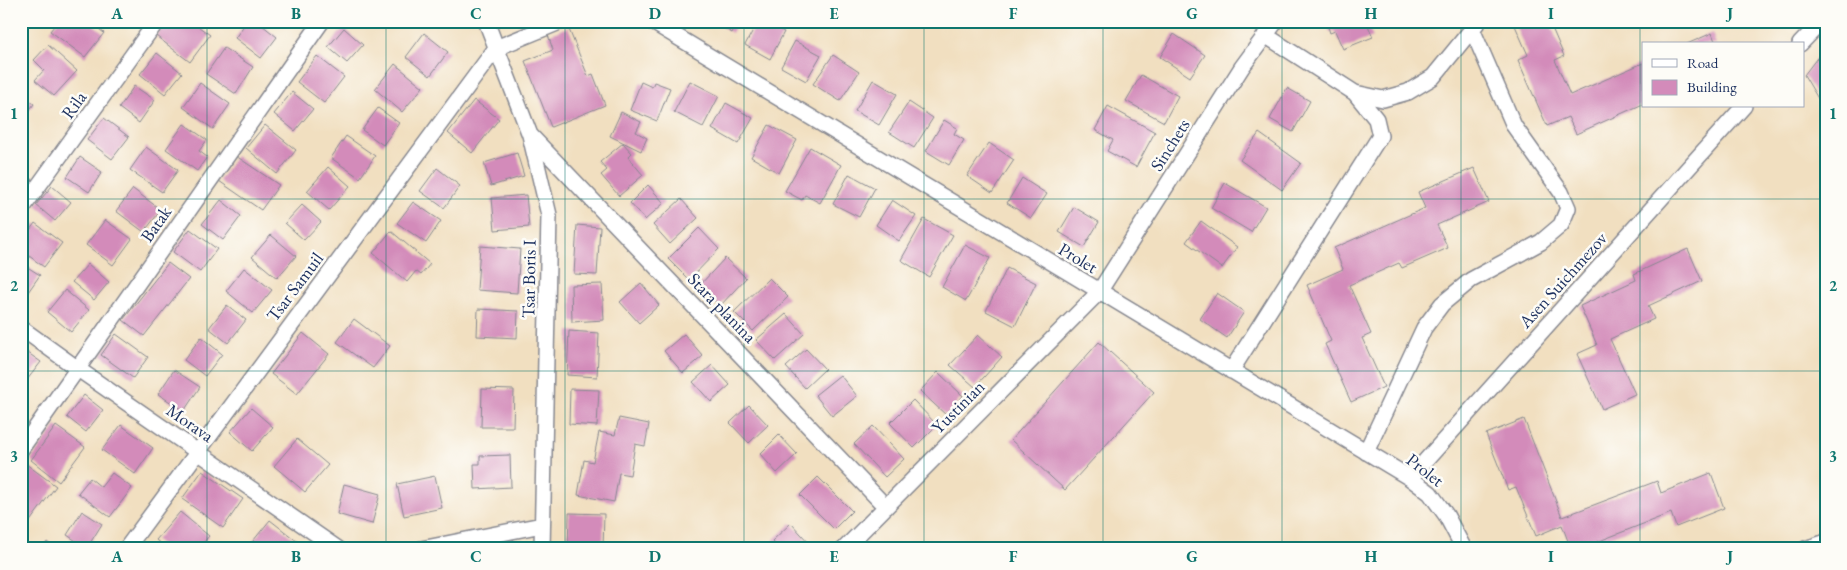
<svg xmlns="http://www.w3.org/2000/svg" width="1847" height="570" viewBox="0 0 1847 570" font-family="'EB Garamond',serif">
  <style>
    .building { fill: #d38bba }
    .lines { fill: none; stroke-linecap: round; stroke-linejoin: round }
    .street-casing { stroke: #86878f; stroke-width: 18 }
    .street { stroke: #fff; stroke-width: 15 }
    .grid { fill: none; stroke: #0f766e; stroke-width: 1; stroke-opacity: 0.55 }
    .labels { text-anchor: middle; stroke-width: 5; stroke-linejoin: round; paint-order: stroke }
    .street-label { font-size: 18px; fill: #1b2f5e; stroke: #fdfcf7 }
    .neatline { fill: none; stroke: #0f766e; stroke-width: 2 }
    .grid-label { font-size: 16px; text-anchor: middle; font-weight: bold; fill: #0f766e }
  </style>
  <rect width="100%" height="100%" fill="#fdfcf7"/>
  <filter id="ink" filterUnits="userSpaceOnUse"><feTurbulence type="fractalNoise" baseFrequency=".02" numOctaves="2"/><feDisplacementMap in="SourceGraphic" scale="10" xChannelSelector="R" yChannelSelector="G"/><feConvolveMatrix kernelMatrix="1 2 1 2 8 2 1 2 1" color-interpolation-filters="sRGB"/></filter>
  <filter id="wash" filterUnits="userSpaceOnUse"><feTurbulence type="fractalNoise" baseFrequency=".0096" numOctaves="4" result="noise"/><feDisplacementMap in="SourceGraphic" scale="20" xChannelSelector="R" yChannelSelector="G"/><feGaussianBlur stdDeviation="1.12" result="paint"/><feColorMatrix in="noise" values="0 0 0 0 0 0 0 0 0 0 0 0 0 0 0 0 0 1.4 0 .05"/><feComposite in="paint" operator="in"/></filter>
  <g filter="url(#wash)">
    <rect width="100%" height="100%" fill="#f1dfc0"/>
    <g id="blocks">
      <path class="building" d="M58,21h31l15,12 -19,24 -35,-26z
        M167,21h24l19,14 -20,27 -34,-26z
        M247,21h10l20,16 -16,21 -26,-20z
        M358,21h14l-5,7z
        M712,21h26l-6,12z
        M758,21h6l20,11 -14,27 -25,-14z
        M1326,21h40l7,16 -30,12 -8,-18 -5,2z
        M1513,21h36l15,35 -9,4 15,35 73,-32v41l-67,30 -8,-17 -21,9 -29,-66 10,-5z
        M568,27l20,49 5,-2 12,31 -54,22 -26,-66 28,-11 -5,-15z
        M344,28l19,17 -16,18 -19,-16z
        M424,33l24,19 -18,24 -24,-19z
        M1712,33l4,11h-29z
        M1174,34l31,21 -15,22 -30,-20z
        M795,41l26,14 -15,26 -25,-14z
        M48,45l29,26 -23,25 -19,-16 9,-10 -10,-10z
        M1826,46v66l-22,-37z
        M224,48l29,19 -17,27 -30,-20z
        M157,53l25,20 -17,21 -25,-20z
        M833,55l26,17 -19,29 -27,-17z
        M317,56l27,21 -20,26 -27,-21z
        M395,64l28,23 -21,25 -27,-23z
        M1141,75l37,21 -14,26 -38,-21z
        M873,80l24,14 -18,31 -24,-14z
        M690,81l29,15 -16,31 -29,-15z
        M641,82l11,5 2,-5 16,6 -13,33 -27,-11z
        M200,83l30,21 -17,25 -30,-22z
        M134,86l21,14 -16,23 -20,-15z
        M1287,88l23,13 -17,31 -23,-13z
        M292,92l21,17 -18,22 -21,-17z
        M21,94l13,10 -13,17z
        M474,100l25,19 -27,34 -24,-20z
        M909,102l24,16 -19,30 -25,-16z
        M726,103l27,15 -15,26 -26,-15z
        M1108,106l47,26 -19,35 -29,-16 6,-11 -18,-10z
        M378,108l21,15 -16,22 -21,-15z
        M621,112l20,10 -5,10 11,6 -6,13 -31,-15z
        M104,118l25,19 -17,22 -25,-19z
        M944,120l13,8 -3,6 10,6 -15,25 -23,-14z
        M184,124l23,16 -8,11 8,6 -10,14 -31,-22z
        M265,125l31,25 -19,24 -31,-26z
        M769,125l28,15 -18,33 -28,-16z
        M1259,133l42,30 -19,27 -42,-30z
        M346,136l29,20 -15,22 -29,-20z
        M623,143l9,10 -4,4 15,18 -24,21 -18,-21 6,-5 -7,-8z
        M989,143l25,17 -22,33 -25,-17z
        M146,147l32,23 -16,22 -32,-22z
        M810,147l31,18 -21,38 -15,-8 -3,5 -17,-9z
        M517,153l7,23 -33,10 -7,-23z
        M236,156l43,29 -18,25 -42,-29z
        M80,157l22,15 -13,20 -22,-15z
        M328,167l22,19 -21,24 -22,-19z
        M437,168l23,18 -16,22 -24,-17z
        M1474,168l15,34 -52,23 11,23 -46,20 -3,-5 -50,22 22,49 -9,4 22,49 -33,15 -26,-58 6,-3 -24,-56 36,-16 -9,-21 91,-40 -7,-16z
        M849,174l26,14 -16,29 -26,-13z
        M1022,178l25,16 -16,24 -24,-15z
        M1225,183l41,24 -15,25 -40,-24z
        M648,185l16,18 -19,17 -15,-17z
        M52,186l19,16 -16,19 -19,-16z
        M133,189l28,21 -17,22 -28,-21z
        M526,195l3,32 -34,3 -3,-32z
        M681,199l17,19 -28,26 -17,-19z
        M221,200l20,16 -18,24 -21,-16z
        M892,200l24,16 -17,25 -23,-16z
        M413,202l28,19 -15,22 -29,-20z
        M302,205l19,17 -17,18 -19,-17z
        M1074,207l25,15 -15,25 -25,-15z
        M924,219l29,16 -24,42 -28,-17z
        M105,220l27,19 -19,26 -27,-20z
        M1201,221l36,26 -15,21 -36,-26z
        M35,223l27,20 -18,24 -23,-17v-8z
        M577,225l23,2 -3,48 -23,-1z
        M699,228l20,21 -30,31 -21,-21z
        M190,229l27,20 -17,23 -27,-20z
        M391,231l39,33 -9,11 -5,-4 -9,11 -34,-29z
        M271,235l25,21 -19,22 -25,-21z
        M965,245l25,13 -24,43 -24,-14z
        M480,246l40,3 -3,44 -40,-3z
        M1688,249l14,32 -54,25 6,13 -44,20 25,55 -33,15 -25,-55 20,-9 -17,-39 56,-26 -2,-6z
        M725,258l21,20 -26,28 -21,-20z
        M21,263l19,12 -19,27z
        M168,263l21,16 -45,57 -21,-16z
        M88,264l21,18 -15,18 -22,-18z
        M244,268l28,22 -19,23 -27,-22z
        M1007,268l29,15 -21,43 -29,-15z
        M769,278l19,19 -35,34 -19,-19z
        M641,283l18,22 -20,18 -19,-21z
        M602,284l2,36 -32,2 -1,-37z
        M65,290l24,20 -18,22 -24,-20z
        M1217,293l27,19 -17,26 -27,-19z
        M227,305l19,15 -18,23 -19,-15z
        M478,309l40,2 -1,27 -40,-2z
        M786,314l18,20 -29,26 -19,-20z
        M354,319l36,27 -17,22 -36,-26z
        M569,331l30,2 -2,44 -30,-2z
        M303,333l26,21 -32,40 -26,-20z
        M116,334l32,23 -15,21 -32,-23z
        M684,334l19,22 -20,17 -19,-22z
        M978,335l24,22 -27,30 -25,-22z
        M201,337l21,17 -17,22 -21,-16z
        M1099,342l55,50 -89,98 -54,-50z
        M21,348l20,14 -18,23 -2,-1z
        M806,349l19,20 -20,19 -19,-21z
        M712,365l18,20 -19,17 -18,-20z
        M174,370l26,17 -16,24 -26,-17z
        M938,372l25,24 -17,19 -26,-24z
        M840,375l17,21 -25,20 -17,-21z
        M482,389l32,1 -1,37h-32z
        M570,389l29,1 -2,36 -28,-2z
        M84,395l19,15 -17,22 -19,-15z
        M913,400l24,25 -23,23 -24,-25z
        M749,405l19,20 -19,18 -19,-20z
        M251,408l22,19 -21,24 -22,-19z
        M619,418l30,6 -4,22 -10,-2 -5,31 -11,-2 -5,29 -36,-7 6,-35 9,2 6,-30 16,3z
        M1524,419l38,98 95,-36 4,12 50,-20 13,35 -48,19 -5,-14 -92,36h-8l-9,-24 -26,11 -20,-49 -8,3 -22,-56z
        M121,425l32,23 -18,26 -33,-24z
        M56,426l29,21 -26,35 -28,-22z
        M873,426l31,33 -19,18 -31,-33z
        M779,435l18,19 -20,19 -17,-19z
        M297,439l31,26 -23,27 -31,-26z
        M510,455l1,32 -36,2 -1,-25h6v-8z
        M26,464l30,22 -28,38 -7,-5v-49z
        M202,471l41,28 -20,29 -41,-29z
        M112,473l20,15 -22,29 -32,-24 12,-15 11,9z
        M435,476l7,32 -38,8 -7,-32z
        M818,477l34,34 -18,18 -34,-34z
        M344,484l36,10 -8,30 -35,-10z
        M82,511l20,13 -15,24 -20,-13z
        M180,512l29,24 -11,13h-31l-11,-9z
        M569,513l35,1 -1,35h-35z
        M270,520l37,29h-55l-3,-3z
        M791,523l19,21 -5,5h-25l-8,-8z
        M513,536l1,13h-24l-1,-11z
        M47,542l9,7h-14z"/>
    </g>
  </g>
  <g filter="url(#ink)">
    <use href="#blocks" fill-opacity="0" stroke="#86878f" stroke-width="1"/>
    <g class="lines">
      <g class="street-casing">
        <path id="street" d="M486,21l44,114 19,80 -7,334
          M651,21l759,457 20,15 16,22 18,34
          M1800,44l22,-23
          M1355,93l28,6 25,-7 25,-15 44,-54
          M531,136l355,371
          M21,210l136,-189
          M21,328l57,41 260,180
          M1231,371l149,-235 -4,-17 -21,-26 -90,-58
          M21,449l301,-428
          M1366,452l58,-124 18,-24 29,-24 70,-38 20,-17 7,-17 -7,-16 -47,-66 -42,-97
          M1410,478l334,-372
          M126,549l370,-501 66,-27
          M421,549l121,-24
          M844,549l255,-257 143,-225 34,-46
          M1805,549l21,-7"/>
      </g>
      <use href="#street" class="street"/>
    </g>
  </g>
  <path class="grid" d="M207,21v528M386,21v528M565,21v528M744,21v528M924,21v528M1103,21v528M1282,21v528M1461,21v528M1640,21v528M21,199h1805M21,371h1805"/>
  <g class="labels">
    <g class="street-label">
      <text transform="translate(74 105) rotate(-54)" y="6">Rila</text>
      <text transform="translate(1170 145) rotate(-58)" y="6">Sinchets</text>
      <text transform="translate(156 224) rotate(-55)" y="6">Batak</text>
      <text transform="translate(1078 258) rotate(31)" y="6">Prolet</text>
      <text transform="translate(529 279) rotate(-89)" y="6">Tsar Boris I</text>
      <text transform="translate(1563 280) rotate(-48)" y="6">Asen Suichmezov</text>
      <text transform="translate(295 287) rotate(-53)" y="6">Tsar Samuil</text>
      <text transform="translate(722 308) rotate(46)" y="6">Stara planina</text>
      <text transform="translate(958 407) rotate(-45)" y="6">Yustinian</text>
      <text transform="translate(190 423) rotate(35)" y="6">Morava</text>
      <text transform="translate(1425 470) rotate(38)" y="6">Prolet</text>
    </g>
  </g>
  <rect width="1847" height="570" fill="none" stroke="#fdfcf7" stroke-width="55"/>
  <rect x="1642" y="42" width="162" height="65" fill="#fdfcf7" stroke="#a3aaba"/>
  <rect x="1652" y="59" width="25" height="8" fill="#ffffff" stroke="#a3aaba"/>
  <text x="1687" y="68" font-size="15" fill="#1b2f5e">Road</text>
  <rect x="1652" y="80" width="25" height="15" fill="#d38bba" stroke="#a3aaba"/>
  <text x="1687" y="92" font-size="15" fill="#1b2f5e">Building</text>
  <rect x="28" y="28" width="1792" height="514" class="neatline"/>
  <g class="grid-label">
    <text x="117" y="19">A</text>
    <text x="296" y="19">B</text>
    <text x="476" y="19">C</text>
    <text x="655" y="19">D</text>
    <text x="834" y="19">E</text>
    <text x="1013" y="19">F</text>
    <text x="1192" y="19">G</text>
    <text x="1371" y="19">H</text>
    <text x="1551" y="19">I</text>
    <text x="1730" y="19">J</text>
    <text x="14" y="119">1</text>
    <text x="1833" y="119">1</text>
    <text x="14" y="291">2</text>
    <text x="1833" y="291">2</text>
    <text x="14" y="462">3</text>
    <text x="1833" y="462">3</text>
    <text x="117" y="562">A</text>
    <text x="296" y="562">B</text>
    <text x="476" y="562">C</text>
    <text x="655" y="562">D</text>
    <text x="834" y="562">E</text>
    <text x="1013" y="562">F</text>
    <text x="1192" y="562">G</text>
    <text x="1371" y="562">H</text>
    <text x="1551" y="562">I</text>
    <text x="1730" y="562">J</text>
  </g>
</svg>
